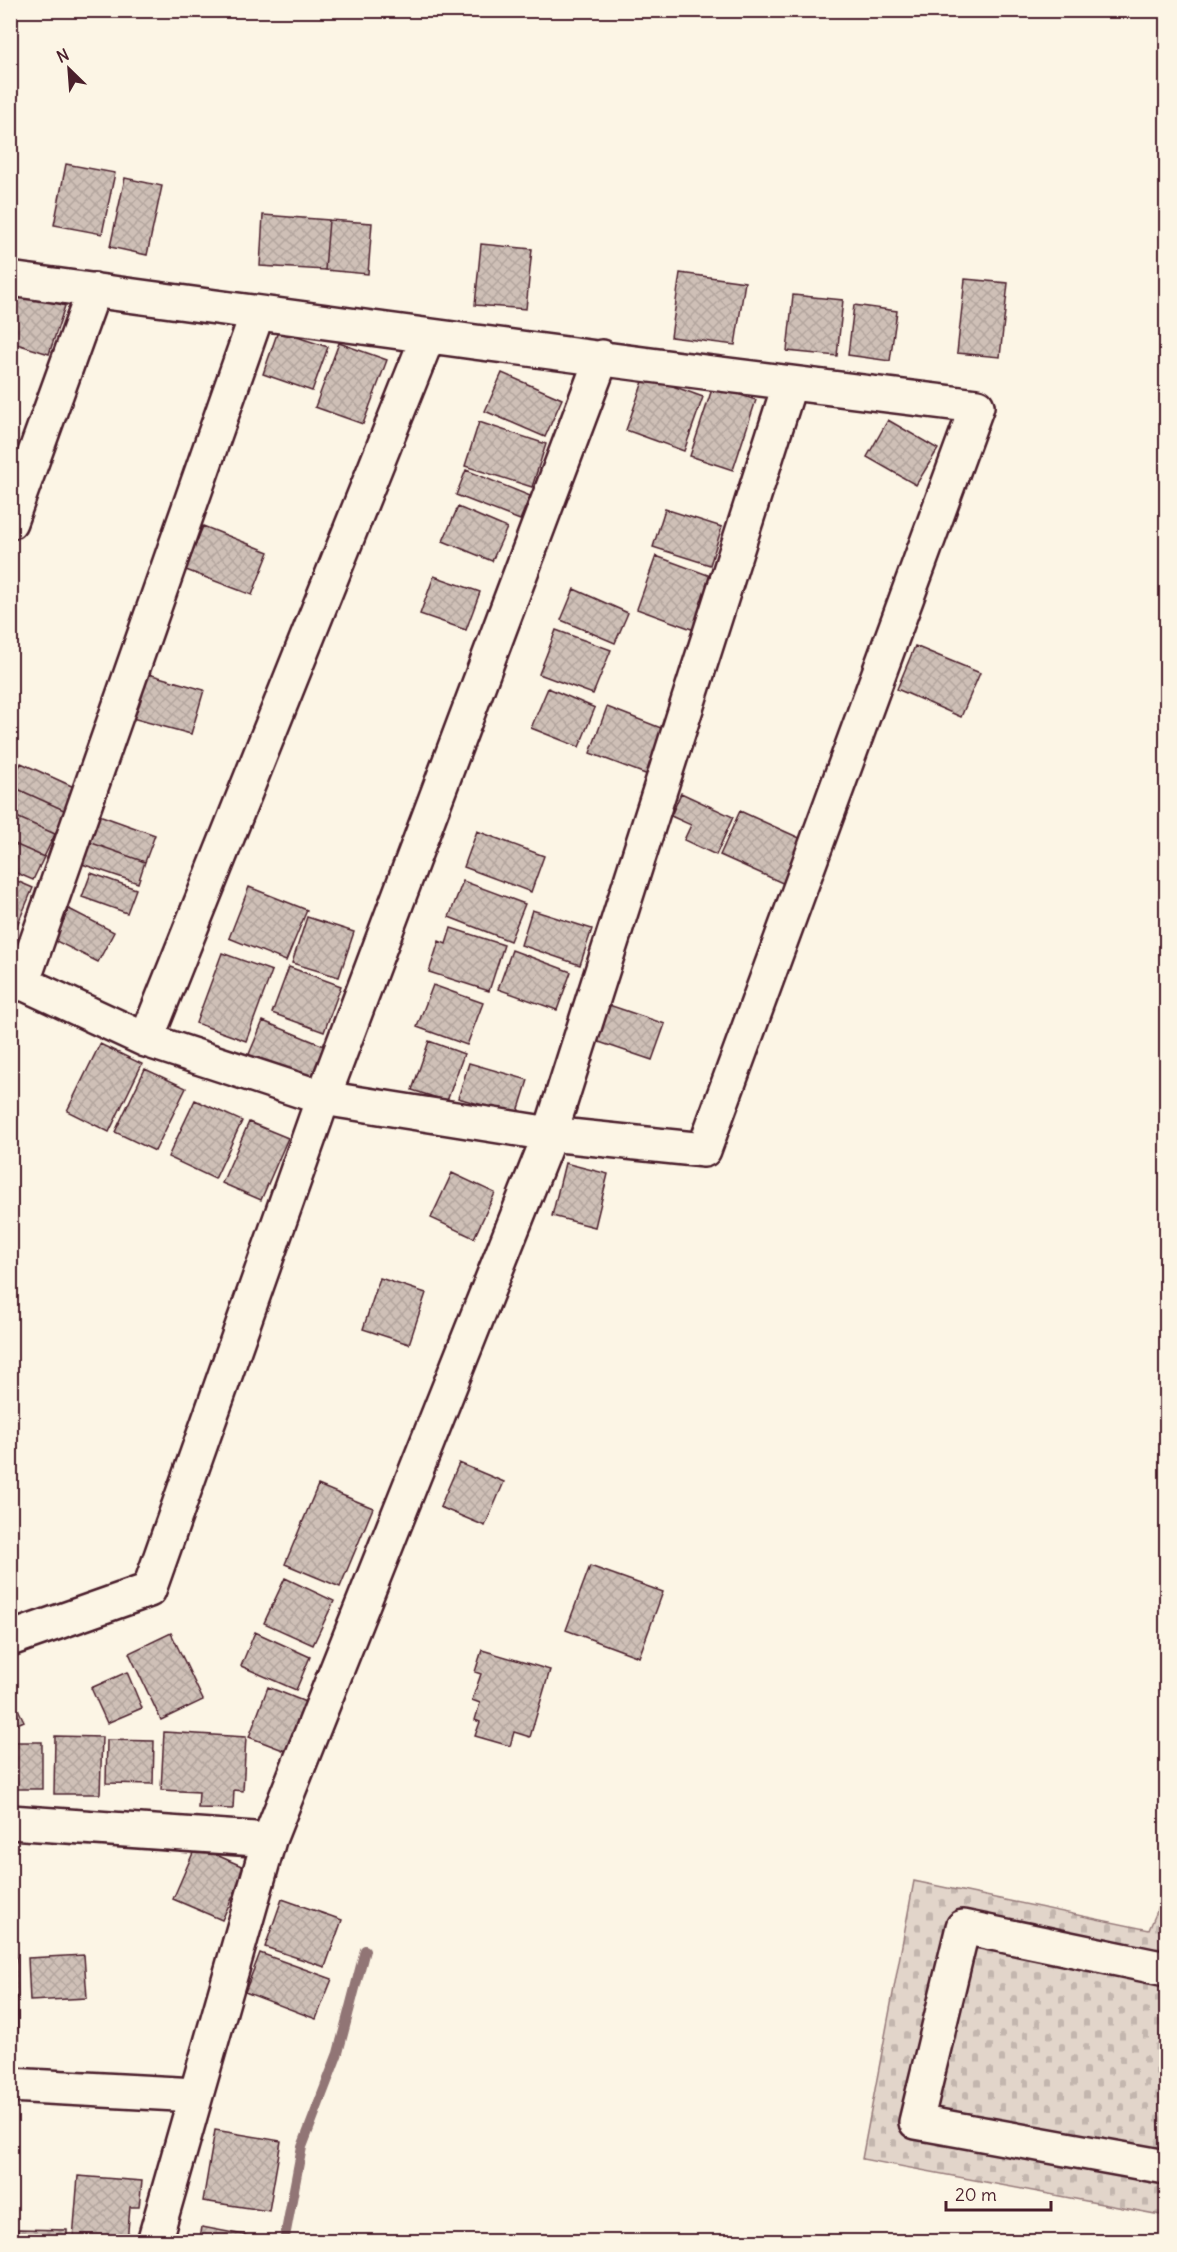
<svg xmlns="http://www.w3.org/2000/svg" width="1177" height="2252" viewBox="0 0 1177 2252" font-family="Delius,sans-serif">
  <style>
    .cemetery { fill: url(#cemetery-stones); stroke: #967a7a; stroke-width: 1.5 }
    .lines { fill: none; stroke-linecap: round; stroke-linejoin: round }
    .stream { stroke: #917474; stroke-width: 10 }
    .building { fill: url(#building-cross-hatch); stroke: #4a1f2b; stroke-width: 1.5 }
    .minor-casing { stroke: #4a1f2b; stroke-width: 38 }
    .minor { stroke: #fcf5e5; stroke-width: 33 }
  </style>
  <defs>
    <pattern id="cemetery-stones" width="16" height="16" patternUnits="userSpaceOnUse" patternTransform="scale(1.5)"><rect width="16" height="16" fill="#e2d5ca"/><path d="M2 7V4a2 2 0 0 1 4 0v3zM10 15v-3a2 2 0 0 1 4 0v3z" fill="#c3b6ae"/></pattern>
    <pattern id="building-cross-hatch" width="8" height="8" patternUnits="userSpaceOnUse" patternTransform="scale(1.5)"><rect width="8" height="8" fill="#cfc0b7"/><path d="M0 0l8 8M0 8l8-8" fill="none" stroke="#b3a59e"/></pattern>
  </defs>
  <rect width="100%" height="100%" fill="#fcf5e5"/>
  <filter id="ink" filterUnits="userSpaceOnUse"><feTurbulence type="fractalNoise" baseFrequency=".0167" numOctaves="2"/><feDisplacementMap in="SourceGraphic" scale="12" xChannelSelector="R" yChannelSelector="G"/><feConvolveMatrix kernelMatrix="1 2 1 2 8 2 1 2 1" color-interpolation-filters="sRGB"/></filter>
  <g filter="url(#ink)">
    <path class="cemetery" d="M914,1881l235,49 17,-40v326l-304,-57z"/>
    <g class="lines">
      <path class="stream" d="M284,2242l18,-95 36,-94 27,-103"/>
    </g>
    <path class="building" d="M66,164l49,9 -13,61 -48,-9z
      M125,178l37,8 -15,69 -37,-8z
      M263,215l66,5 -4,50 -65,-4z
      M329,220l43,3 -4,51 -43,-4z
      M481,244l51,5 -6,60 -51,-4z
      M680,273l65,9 -10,63 -64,-8z
      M965,279l43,4 -8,74 -43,-4z
      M16,289l49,17 -16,48 -39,-12v-38z
      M793,295l50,5 -6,56 -50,-5z
      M854,305l43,6 -7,50 -42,-6z
      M278,331l50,16 -16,44 -49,-17z
      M339,343l48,17 -24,64 -48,-17z
      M502,373l60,26 -17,38 -60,-26z
      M645,376l58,21 -19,54 -58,-21z
      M713,386l43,14 -23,70 -43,-14z
      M888,420l50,29 -22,36 -49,-28z
      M479,422l67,22 -14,43 -67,-21z
      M466,470l64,26 -10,24 -64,-25z
      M458,507l49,21 -15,33 -49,-20z
      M665,509l57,18 -12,38 -57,-18z
      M203,526l66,26 -17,43 -66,-25z
      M656,556l60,22 -19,53 -60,-22z
      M434,576l46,16 -14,38 -46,-16z
      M574,589l54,24 -13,30 -54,-23z
      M556,630l55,20 -18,44 -54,-20z
      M915,646l65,27 -19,44 -64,-28z
      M145,673l59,17 -13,44 -59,-16z
      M548,688l47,20 -16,39 -48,-19z
      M607,707l59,23 -18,45 -58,-22z
      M21,763l55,25 -10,23 -55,-25z
      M11,786l55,25 -11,23 -45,-20z
      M681,793l52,24 -17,38 -32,-15 7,-15 -20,-9z
      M740,811l66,30 -19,44 -67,-30z
      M10,814l45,20 -11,23 -34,-15z
      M99,815l56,20 -10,27 -56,-20z
      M477,831l67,25 -13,36 -67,-25z
      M10,842l34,15 -11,23 -23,-10z
      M89,842l56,20 -7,21 -56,-19z
      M91,873l45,16 -9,24 -45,-16z
      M10,878l23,10 -21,49h-2z
      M463,881l62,23 -15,37 -61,-24z
      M249,887l58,23 -21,51 -57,-23z
      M69,909l45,23 -16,30 -44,-22z
      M532,910l60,19 -12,36 -59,-20z
      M307,917l47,15 -15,45 -47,-14z
      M451,928l53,17 -15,46 -60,-19 10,-31 7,3z
      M512,950l59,22 -14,38 -59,-21z
      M222,953l50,18 -26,70 -50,-18z
      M289,967l52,19 -17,46 -52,-19z
      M433,985l50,18 -16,42 -50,-18z
      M609,1005l56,19 -13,36 -56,-19z
      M263,1021l61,25 -18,45 -62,-25z
      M429,1041l35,13 -17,47 -35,-11z
      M100,1044l42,20 -33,68 -42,-21z
      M469,1063l59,17 -11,35 -59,-17z
      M145,1069l41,19 -31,63 -40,-19z
      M195,1100l47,21 -27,58 -47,-22z
      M249,1122l39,16 -27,62 -39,-17z
      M565,1163l43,11 -13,53 -43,-11z
      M452,1173l43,20 -21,45 -43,-20z
      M380,1278l46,15 -17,51 -46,-15z
      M459,1463l45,19 -19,44 -45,-19z
      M318,1485l55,23 -33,79 -55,-23z
      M590,1566l73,26 -24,65 -73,-27z
      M285,1578l49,23 -21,44 -49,-22z
      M255,1632l55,25 -14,33 -55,-24z
      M171,1633l32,67 -42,20 -32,-67z
      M482,1650l68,20 -20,67 -16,-5 -4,14 -35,-10 5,-14 -5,-2 5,-17 -8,-3 9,-26 -6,-2z
      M127,1672l15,36 -35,15 -16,-35z
      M268,1687l40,16 -20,49 -39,-15z
      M10,1693l14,28 -14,6z
      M164,1732l82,5 -3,54 -9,-1 -1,19 -35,-1 1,-16 -38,-2z
      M55,1736l47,1 -2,57h-46z
      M107,1740l47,1 -1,43 -47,-1z
      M10,1742h32v47h-32z
      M196,1846l50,22 -24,52 -49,-21z
      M282,1899l60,21 -17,47 -60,-20z
      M260,1953l72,26 -16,40 -71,-27z
      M84,1955l3,43 -57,3 -2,-43z
      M10,1958h7l1,86h-8z
      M215,2130l66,11 -12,70 -66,-10z
      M78,2176l64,5 -3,26h-9l-3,35 -54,-3z
      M202,2227l48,9 -1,6h-50z
      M18,2229l49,1v12h-49z"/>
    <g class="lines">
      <g class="minor-casing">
        <path id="minor" d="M10,279c323,44 644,88 967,127l-273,744 -154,-16 -227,-36 -177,-58 -136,-63
          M10,522l84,-232
          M22,984l235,-670
          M146,1040l282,-704
          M10,1639l139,-49 174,-492 279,-741
          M10,1822l259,18
          M1166,1969l-203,-42 -47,195 250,45
          M10,2085l186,10
          M154,2242l115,-402 281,-706 240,-751"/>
      </g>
      <use href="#minor" class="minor"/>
    </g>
  </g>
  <rect width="1177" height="2252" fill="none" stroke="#fcf5e5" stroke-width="36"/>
  <rect x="18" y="18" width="1141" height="2216" fill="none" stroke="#4a1f2b" stroke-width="2" filter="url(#ink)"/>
  <g transform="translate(69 69) rotate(335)" stroke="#fcf5e5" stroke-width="4.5" paint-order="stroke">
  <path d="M0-4.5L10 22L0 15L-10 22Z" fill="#4a1f2b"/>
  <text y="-9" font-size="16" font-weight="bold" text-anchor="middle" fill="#4a1f2b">N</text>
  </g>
  <path d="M946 2201v9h105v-9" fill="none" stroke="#4a1f2b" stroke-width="3"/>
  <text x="955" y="2201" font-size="18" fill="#4a1f2b" stroke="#fcf5e5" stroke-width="4.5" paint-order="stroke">20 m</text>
</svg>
